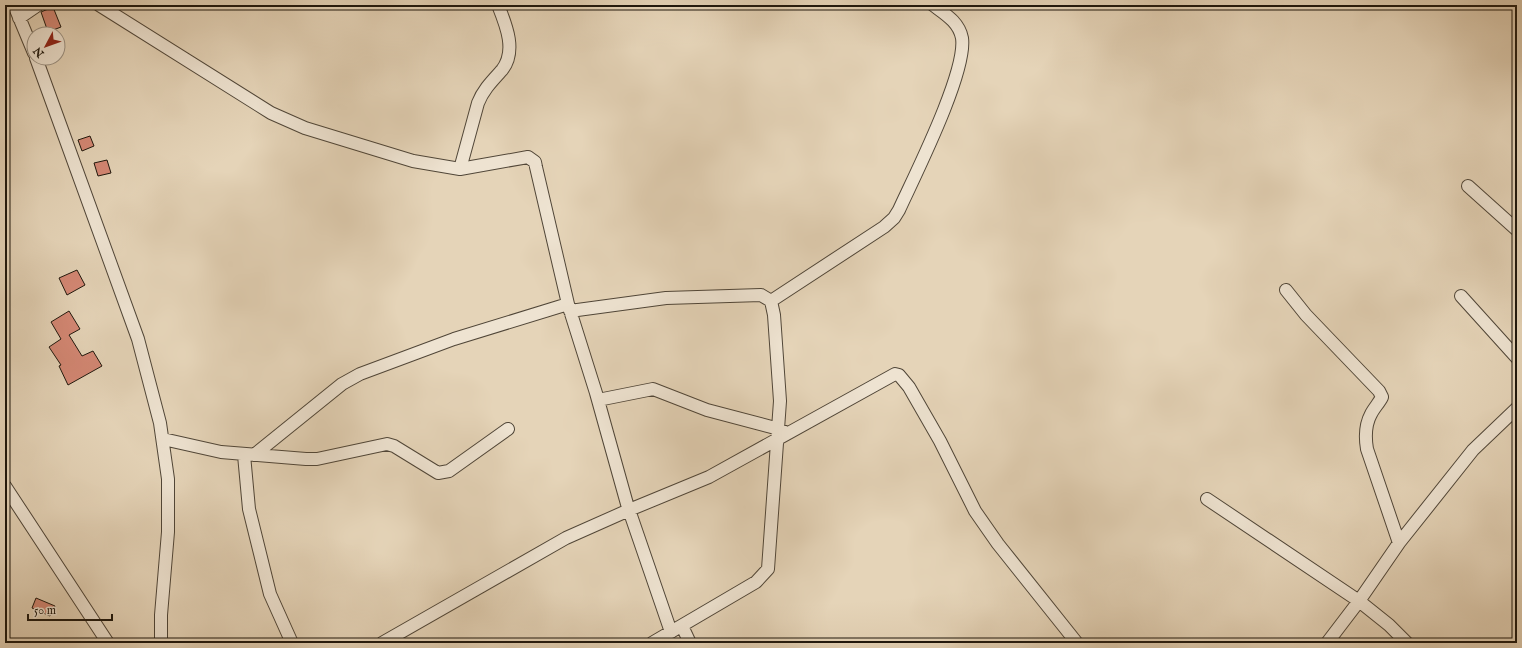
<svg xmlns="http://www.w3.org/2000/svg" width="1522" height="648" viewBox="0 0 1522 648" font-family="'IM FELL English',serif">
  <style>
    .building { fill: #d58875; stroke: #1e170d }
    .lines { fill: none; stroke-linecap: round; stroke-linejoin: round }
    .minor-casing { stroke: #504638; stroke-width: 14 }
    .minor { stroke: #eee3d1; stroke-width: 12 }
  </style>
  <rect width="100%" height="100%" fill="#e5d4b8"/>
  <filter id="stains"><feTurbulence type="fractalNoise" baseFrequency=".005" numOctaves="4"/><feColorMatrix values="0 0 0 0 .2 0 0 0 0 .09 0 0 0 0 .02 0 0 0 .5 -.17"/></filter>
  <radialGradient id="worn" r=".72"><stop offset=".6" stop-color="#630" stop-opacity="0"/><stop offset="1" stop-color="#630" stop-opacity=".3"/></radialGradient>
  <path class="building" d="M53,7l8,20 -13,5 -7,-20z
    M90,136l4,10 -12,5 -4,-11z
    M107,160l4,13 -13,3 -4,-13z
    M77,270l8,15 -18,10 -8,-17z
    M69,311l11,18 -11,6 13,21 11,-5 9,15 -34,19 -9,-19 2,-1 -12,-18 12,-8 -10,-17z
    M36,598l19,8 -5,10 -18,-8z"/>
  <g class="lines">
    <g class="minor-casing">
      <path id="minor" d="M14,5l20,48
        M99,5l172,108 34,15 108,33 47,8 68,-12 7,5 1,5 32,137 28,89 31,111 44,128
        M19,18l19,-13
        M36,58l102,281 22,84 8,56v53l-7,83v28
        M460,169l18,-66c5,-13 14,-22 24,-33 15,-19 4,-45 -4,-65
        M1468,186l49,44
        M1286,290l20,25 73,76 3,6c-3,6 -8,11 -11,17 -6,11 -6,23 -4,35l32,94
        M1461,296l56,62
        M771,301l113,-74 10,-9 5,-8c16,-35 68,-138 63,-172 -3,-16 -17,-24 -29,-33
        M570,311l96,-13 95,-3 10,6 3,14 6,86 -12,168 -12,13 -104,61
        M598,400l55,-11 54,21 72,19 6,3
        M163,439l58,13 85,7h11l70,-15 7,2 44,27 11,-2 59,-42
        M244,455l5,54 21,85 22,49
        M254,455l88,-71 18,-10 94,-35 114,-35
        M5,486l103,157
        M1207,499l152,102 40,-58 74,-93 44,-42
        M682,626l8,17
        M382,643l184,-105 63,-28 80,-33 186,-103 4,1 10,12 31,54 35,70 23,33 79,99
        M1327,643l32,-42 30,24 18,18"/>
    </g>
    <use href="#minor" class="minor"/>
  </g>
  <rect width="1522" height="648" fill="none" stroke="#e5d4b8" stroke-width="20"/>
  <rect x="6" y="6" width="1510" height="636" fill="none" stroke="#1e170d" stroke-width="2"/>
  <rect x="10" y="10" width="1502" height="628" fill="none" stroke="#1e170d"/>
  <g transform="translate(46 46) rotate(229)"><circle r="19" fill="#eee3d1" stroke="#9b9183"/>
  <path d="M0-3L7 15L0 10L-7 15Z" fill="#8f2418"/>
  <text y="-6" font-size="11" font-weight="bold" text-anchor="middle" fill="#1e170d">N</text>
  </g>
  <path d="M28 614v6h84v-6" fill="none" stroke="#1e170d" stroke-width="2"/>
  <text x="34" y="614" font-size="12" fill="#1e170d" stroke="#eee3d1" stroke-width="3" paint-order="stroke">50 m</text>
  <rect width="100%" height="100%" filter="url(#stains)"/>
  <rect width="100%" height="100%" fill="url(#worn)"/>
</svg>
